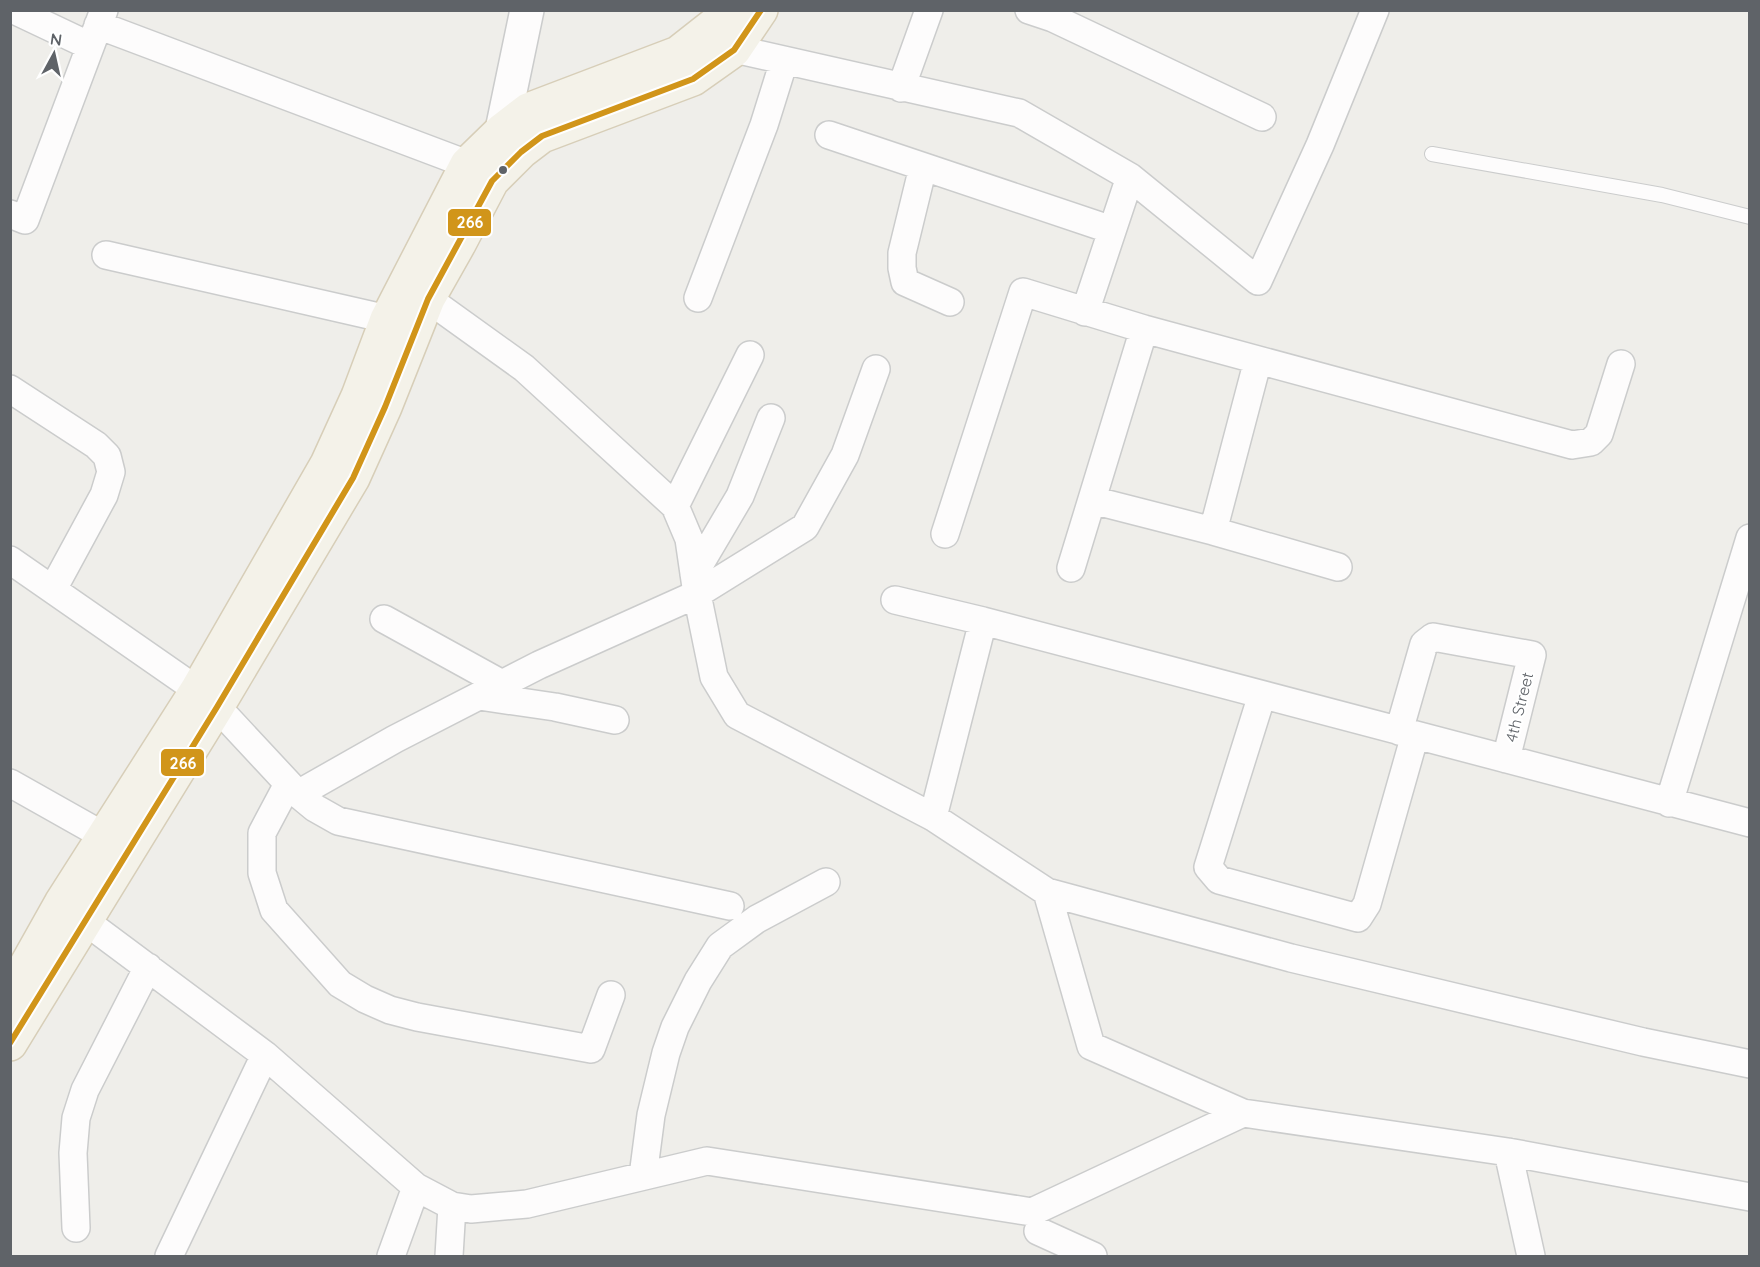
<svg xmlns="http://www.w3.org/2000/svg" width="1760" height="1267" viewBox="0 0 1760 1267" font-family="Quicksand,sans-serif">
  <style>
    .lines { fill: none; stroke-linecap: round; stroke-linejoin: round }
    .service-casing { stroke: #cbcccc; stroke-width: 16 }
    .minor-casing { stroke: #cbcccc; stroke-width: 30 }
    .tertiary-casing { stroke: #cbcccc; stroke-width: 36 }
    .primary-casing { stroke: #d7ceb8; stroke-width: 36 }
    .service { stroke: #fdfcfc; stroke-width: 14 }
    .minor { stroke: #fdfcfc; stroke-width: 27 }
    .tertiary { stroke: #fdfcfc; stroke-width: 33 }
    .primary { stroke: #f4f2e9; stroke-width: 33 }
    .bus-1-casing { stroke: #fff; stroke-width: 10 }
    .bus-1 { stroke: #d1951a; stroke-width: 6 }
    .bus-dot { fill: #5f6368; stroke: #fff; stroke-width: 2 }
    .labels { text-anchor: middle; stroke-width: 4.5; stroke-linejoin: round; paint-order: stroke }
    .street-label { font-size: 16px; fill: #5f6368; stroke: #fff }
    .line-badge { stroke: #fff; stroke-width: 2 }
    .badge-label { font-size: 16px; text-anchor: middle; font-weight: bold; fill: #fff }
  </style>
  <rect width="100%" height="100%" fill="#efeeea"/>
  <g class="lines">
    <g class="service-casing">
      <path id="service" d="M1432,154l230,41 88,22"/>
    </g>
    <g class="minor-casing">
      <path id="minor" d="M14,10l76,36
        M1029,10l24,8 209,99
        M98,25l369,139
        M717,45l302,68 111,64 128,104 62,-136 55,-135
        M901,88l28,-78
        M829,135l283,95
        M923,167l-21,86v15l3,14 45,20
        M10,214l15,6 79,-210
        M106,255l281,64
        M698,298l66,-173 20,-64
        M428,299l96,69 151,138 14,33 8,55 17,83 23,38 196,102 114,75 244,66 352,84 107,22
        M1085,312l45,-135
        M10,389l86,56 11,11 4,16 -7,23 -51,94
        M1092,500l121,31 125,36
        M675,506l75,-151
        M1213,531l45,-171
        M945,534l78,-242 121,37 428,116 19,-3 8,-8 22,-70
        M10,560l187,130 20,17 81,87 17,14 23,13 392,85
        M1071,568l73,-239
        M694,574l46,-78 31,-78
        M895,600l88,21 767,202
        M384,619l118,65
        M1262,695l-54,172 11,13 139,38 9,-14 48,-169
        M479,696l76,11 60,13
        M1399,731l25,-87 9,-7 99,18 -26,104
        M10,783l94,53
        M288,784l-26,49v40l12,37 66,74 25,15 25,11 27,7 174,32 20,-54
        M298,794l97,-55 144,-74 158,-71 108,-67 40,-72 31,-86
        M1669,803l81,-265
        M933,817l50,-196
        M1047,892l44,154 152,67
        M69,909l196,146 151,132 36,19 19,3 56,-5 180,-43 325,51 211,-99 265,39 242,45
        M1508,1152l23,104
        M643,1176l8,-61 15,-62 9,-26 23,-46 22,-35 37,-27 69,-37
        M76,1228l-3,-75 3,-35 9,-28 63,-123
        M1038,1231l55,25
        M169,1256l96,-201
        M391,1256l25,-69
        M449,1256l3,-50"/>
    </g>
    <g class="tertiary-casing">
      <path id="tertiary" d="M508,149l-6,-19 25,-120"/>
    </g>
    <g class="primary-casing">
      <path id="primary" d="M10,994l51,-91 136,-213 130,-226 31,-68 29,-77 80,-155 35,-34 26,-20 150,-57 47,-37 3,-6
        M10,1044l207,-337 136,-229 32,-71 43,-108 31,-55 33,-63 29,-29 21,-16 151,-57 41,-29 27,-40"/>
    </g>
    <use href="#service" class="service"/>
    <use href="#minor" class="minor"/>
    <use href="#tertiary" class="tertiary"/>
    <use href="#primary" class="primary"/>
    <g class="bus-1-casing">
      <path id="bus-1" d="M10,1043l207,-336 136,-229 32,-71 43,-108 64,-118 29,-29 21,-16 151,-57 41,-29 27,-40"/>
    </g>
    <use href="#bus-1" class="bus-1"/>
  </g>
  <circle class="bus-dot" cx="503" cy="170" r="5"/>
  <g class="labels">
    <g class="street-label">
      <text transform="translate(1519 707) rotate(-76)" y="6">4th Street</text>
    </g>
  </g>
  <g class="line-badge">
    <rect x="447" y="208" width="45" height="29" rx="6" fill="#d1951a"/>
    <rect x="160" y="748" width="45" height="29" rx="6" fill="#d1951a"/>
  </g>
  <g class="badge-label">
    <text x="470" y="228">266</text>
    <text x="183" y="769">266</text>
  </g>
  <rect width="1760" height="1267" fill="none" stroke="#5f6368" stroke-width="24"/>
  <g transform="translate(54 54) rotate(8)" stroke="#ffffff" stroke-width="4.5" paint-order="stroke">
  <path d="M0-4.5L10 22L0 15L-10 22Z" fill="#5f6368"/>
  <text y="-9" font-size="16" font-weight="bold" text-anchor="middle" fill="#5f6368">N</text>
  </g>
</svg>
